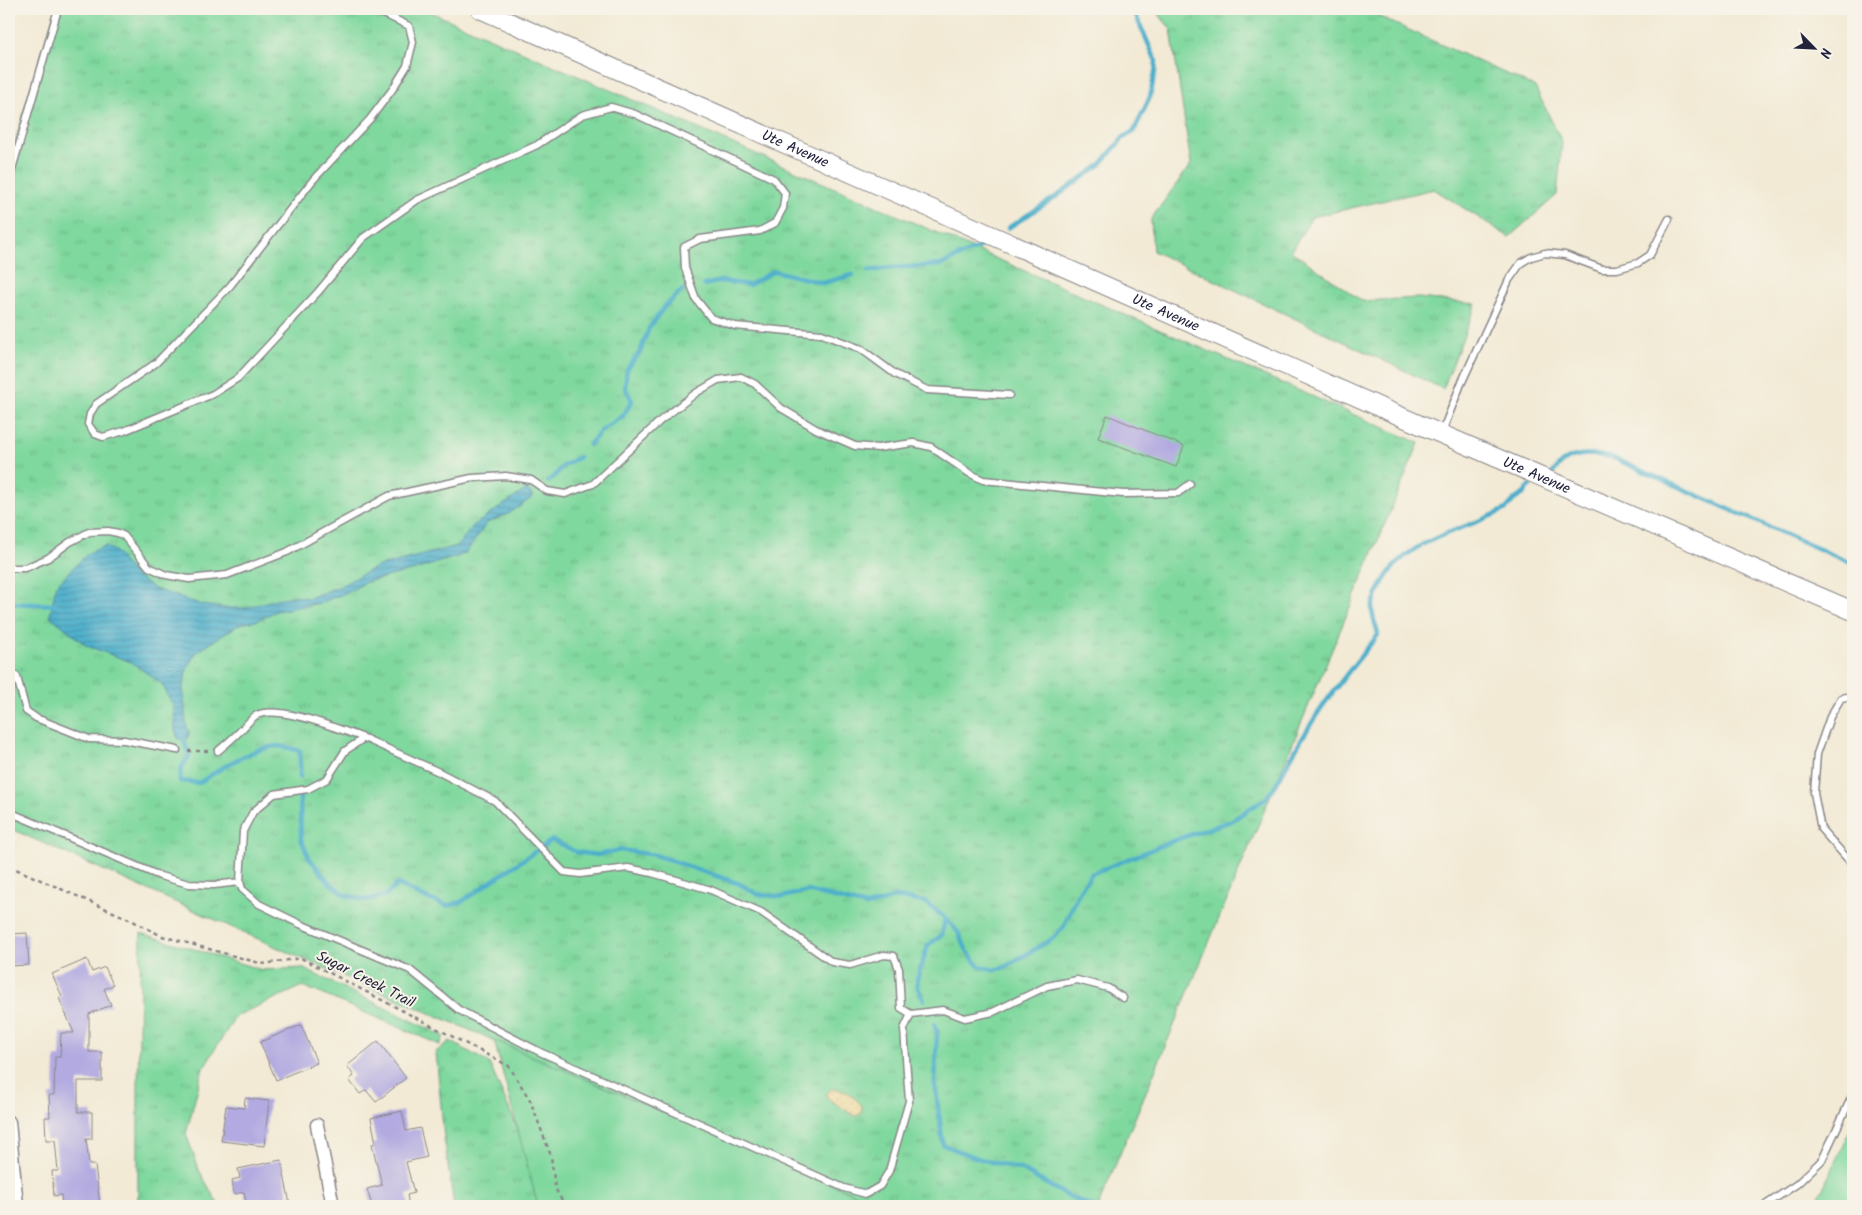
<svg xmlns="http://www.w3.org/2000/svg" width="1862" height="1215" viewBox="0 0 1862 1215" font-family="Kalam,sans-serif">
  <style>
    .grass { fill: url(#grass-tufts); stroke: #507d6c }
    .sand { fill: url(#sand-dots); stroke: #887e6c }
    .green { fill: #7fd89e; stroke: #507d6c }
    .water { fill: url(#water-rules); stroke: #376883 }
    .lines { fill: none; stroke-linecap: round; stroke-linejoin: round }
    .stream { stroke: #4cafcb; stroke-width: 4.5 }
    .building { fill: #b2aae0 }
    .service-casing { stroke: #8a8688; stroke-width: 9 }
    .minor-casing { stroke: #8a8688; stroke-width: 15 }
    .secondary-casing { stroke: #8a8688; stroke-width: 20 }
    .path { stroke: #8a8688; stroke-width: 2.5; stroke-dasharray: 4 4; stroke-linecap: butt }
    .service { stroke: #fff; stroke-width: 6 }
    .minor { stroke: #fff; stroke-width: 12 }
    .secondary { stroke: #fff; stroke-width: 18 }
    .labels { text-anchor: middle; stroke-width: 4; stroke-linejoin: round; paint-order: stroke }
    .street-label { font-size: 15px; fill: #22223b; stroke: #f7f3e8 }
  </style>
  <defs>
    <pattern id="grass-tufts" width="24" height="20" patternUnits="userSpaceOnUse" patternTransform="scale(1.25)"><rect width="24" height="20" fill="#7fd89e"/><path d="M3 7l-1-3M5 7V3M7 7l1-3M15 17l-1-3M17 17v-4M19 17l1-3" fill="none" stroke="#6db989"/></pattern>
    <pattern id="sand-dots" width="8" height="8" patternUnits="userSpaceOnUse" patternTransform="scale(1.25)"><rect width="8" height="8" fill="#eeda9e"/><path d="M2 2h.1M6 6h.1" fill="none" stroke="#ccbb89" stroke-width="1.8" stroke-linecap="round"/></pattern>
    <pattern id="water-rules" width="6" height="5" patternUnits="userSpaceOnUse" patternTransform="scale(1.25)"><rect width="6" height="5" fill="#4cafcb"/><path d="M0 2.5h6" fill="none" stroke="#3f8ea6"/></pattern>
  </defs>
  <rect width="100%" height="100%" fill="#f7f3e8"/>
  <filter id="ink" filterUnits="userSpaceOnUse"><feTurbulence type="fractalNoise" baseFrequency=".02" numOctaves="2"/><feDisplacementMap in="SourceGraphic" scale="10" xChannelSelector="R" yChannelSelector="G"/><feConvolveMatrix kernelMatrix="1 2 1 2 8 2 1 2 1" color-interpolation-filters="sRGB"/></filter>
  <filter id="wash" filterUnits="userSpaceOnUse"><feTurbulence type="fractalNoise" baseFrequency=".0096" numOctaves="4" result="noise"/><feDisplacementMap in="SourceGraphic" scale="20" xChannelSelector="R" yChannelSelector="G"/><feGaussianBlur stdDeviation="1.12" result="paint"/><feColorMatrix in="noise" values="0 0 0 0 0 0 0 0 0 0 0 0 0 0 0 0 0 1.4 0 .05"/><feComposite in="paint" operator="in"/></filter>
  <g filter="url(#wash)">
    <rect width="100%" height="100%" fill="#f2ead5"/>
    <path class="grass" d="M56,9h368l995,434 -321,763h-215l-582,-248 -292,-130v-668z
      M1154,9h208l173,78 27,55 -5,53 -48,42 -75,-48 -122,28 -21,34 71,50 56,-3 58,6 -33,85 -290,-138 -2,-32 40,-55 -20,-135z
      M141,933l121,37 40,-2 142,68 -4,9 -137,-59 -67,30 -33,52 -17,66 13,36 20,36h-81v-118z
      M450,1041l39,22 62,143h-97l-10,-68 -8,-86z"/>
    <path class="sand" d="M832,1089c12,-1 23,8 30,17l-1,8 -6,2 -28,-18 -1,-5z"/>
    <path class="green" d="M494,1040l389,166h-345z
      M1853,1123v83h-38z"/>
    <path class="water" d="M527,489l6,8 -23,16 -23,10 -22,31 -50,16 -49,12 -18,10 -28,11 -44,8 -20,10 -16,3 -31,20 -14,10 -8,15 -4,18 3,36 3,11 -2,5h-9l-3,-9 -1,-22 -12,-24 -31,-22 -44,-16 -37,-30 6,-31 32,-32 17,-7 10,5 18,23 22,15 48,16 21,3h22l30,-9 18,-3 15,2 31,-12 36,-19 81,-21 17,-21z"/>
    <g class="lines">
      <path class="stream" d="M1008,228l49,-32 43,-31 23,-27 11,-7 16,-34 5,-25 1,-11 -23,-52
        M868,271l23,-3 50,-3 44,-21
        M704,285l17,-4 28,4 25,-14 49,12 30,-8
        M589,445l13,-15 21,-14 9,-15 -7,-14 2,-18 13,-17 9,-24 16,-22 18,-16
        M1550,476c4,-4 9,-11 14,-15 14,-9 31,-7 47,-4l242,107
        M548,481l6,-4 9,-11 16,-9
        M9,603l48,2
        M182,733l7,23 -8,13 -1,12 19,2c21,-14 52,-35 78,-37 7,0 15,3 23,5v26
        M300,796l1,43 8,19 20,24 16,13 20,5 20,-4 13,-12 23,12 26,10 14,-4 91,-62 24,12 21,3 24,-5 34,5 85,29 17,10 25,3 25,-6 59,15 16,-4 13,-5 30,5 20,16 13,14 9,19 12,15 15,4 11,-3 47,-28 11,-11 16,-36 12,-18 87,-35 53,-18 35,-23 9,-12c16,-28 31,-57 50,-83 17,-24 35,-46 53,-68 -1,-7 -6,-18 -6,-26 1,-7 5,-15 8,-21 24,-51 80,-55 126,-79l8,-9 11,-7 2,-5 3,-2
        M924,1000l-6,-12 -1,-9 11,-34 14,-10 3,-17
        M934,1024l3,8 -2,52 8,61 37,14 40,10 48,27 24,10"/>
    </g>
    <g id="blocks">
      <path class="building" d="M1107,415l77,31 -8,21 -78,-29z
        M27,933l2,32 -20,1v-32z
        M87,959l5,13 13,-5 8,18 -9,4 7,16 -22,9v38h13v29h-24v31h14v27h-6l3,26h6l5,41h-38l-1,-11 -7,1 -2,-25h6l-3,-31h-9l-1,-23h5l-1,-22h5l1,-38h5l1,-24h13l-15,-35 3,-2 -10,-22z
        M301,1025l16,38 -41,17 -16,-38z
        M378,1041l28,37 -30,24 -10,-12 -6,4 -11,-14 5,-4 -7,-10z
        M245,1098l24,3 -5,45 -43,-5 5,-35 18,2z
        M402,1111l4,20 14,-3 7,29 -21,5 8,31 -7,2 2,11h-37l-5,-17 15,-4 -10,-41 4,-1 -5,-25z
        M281,1160l9,44 -12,2h-31l-3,-14 -10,2 -2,-14 8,-2 -2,-9z"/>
    </g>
  </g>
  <g filter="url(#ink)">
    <use href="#blocks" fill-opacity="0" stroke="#8a8688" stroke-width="1"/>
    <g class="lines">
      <g class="service-casing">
        <path id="service" d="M363,9l21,5 25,12 4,16 -6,24 -15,24 -22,29 -57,61 -83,106 -74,77 -60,41 -6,10 -2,10 7,10 8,3 21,-6 89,-37 25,-16 80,-86 45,-54 54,-38 120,-55 45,-30 29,-8 24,7 139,65 11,14 -2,15 -8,15 -15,8 -60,8 -16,8 1,21 11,31 15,19 24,8 87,8 39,15 34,25 32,16 82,5
          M9,180l49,-171
          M1442,432l19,-48 48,-104 12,-17 10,-6 14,-4 20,2 37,14h15l21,-6 12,-8 19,-36
          M9,568h16l23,-10 22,-16 19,-10 19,-1 10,2 6,3 25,31 17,8 23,4 38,-4 60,-23 102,-56 83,-18 34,-2 25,4 16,11 18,3 28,-10 68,-64 35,-27 22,-13 23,-3 14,7 26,24 35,21 39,17 23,2 35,-5 18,4 38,26 14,7 140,14 55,-1 12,-9
          M9,670l8,7 9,34 10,7 53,21 35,1 53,10
          M1853,696l-12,2 -11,19 -13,37 -3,39 7,36 32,36
          M364,738l75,34 56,29 69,71 16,2 48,-6 24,5 59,17 50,22 71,50 18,3 34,-10 10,1 5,13 2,39 10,6
          M218,751c9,-8 18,-15 26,-24 3,-3 7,-8 11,-11 21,-13 86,14 109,22l-19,13 -18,28 -19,10 -34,5 -21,18 -10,19 -3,51 2,7 17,15 41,20 110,46 49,40 81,42 304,136 22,6 14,-8 9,-15 20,-70 -5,-72 7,-15 32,-4 22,8 28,-6 54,-26 30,-6 31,8 15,10
          M9,812l151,64 29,8 25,1 26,-3
          M1764,1206l33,-22 25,-24 31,-66"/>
      </g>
      <g class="minor-casing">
        <path id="minor" d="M9,1122l8,84
          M317,1125l16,81"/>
      </g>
      <g class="secondary-casing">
        <g id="secondary">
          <path id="s1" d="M480,9l938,415 435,187"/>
        </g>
      </g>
      <path class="path" d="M188,751h20
        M9,866l120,53 33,17 101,28 38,-6 208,108 21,34 21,56 4,32 10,18"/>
      <use href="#service" class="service"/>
      <use href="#minor" class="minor"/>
      <use href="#secondary" class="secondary"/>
    </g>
  </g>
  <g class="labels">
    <g class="street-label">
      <text dy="5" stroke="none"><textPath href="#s1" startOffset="345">Ute Avenue</textPath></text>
      <text dy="5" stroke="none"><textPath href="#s1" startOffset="750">Ute Avenue</textPath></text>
      <text dy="5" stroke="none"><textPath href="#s1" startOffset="1155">Ute Avenue</textPath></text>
      <text transform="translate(366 979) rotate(27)" y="5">Sugar Creek Trail</text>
    </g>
  </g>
  <rect width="1862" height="1215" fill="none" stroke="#f7f3e8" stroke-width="30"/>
  <g transform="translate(1814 48) rotate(114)" stroke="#f7f3e8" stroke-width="4" paint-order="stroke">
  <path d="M0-4L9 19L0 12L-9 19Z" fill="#22223b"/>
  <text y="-8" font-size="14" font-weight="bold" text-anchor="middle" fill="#22223b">N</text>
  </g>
</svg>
